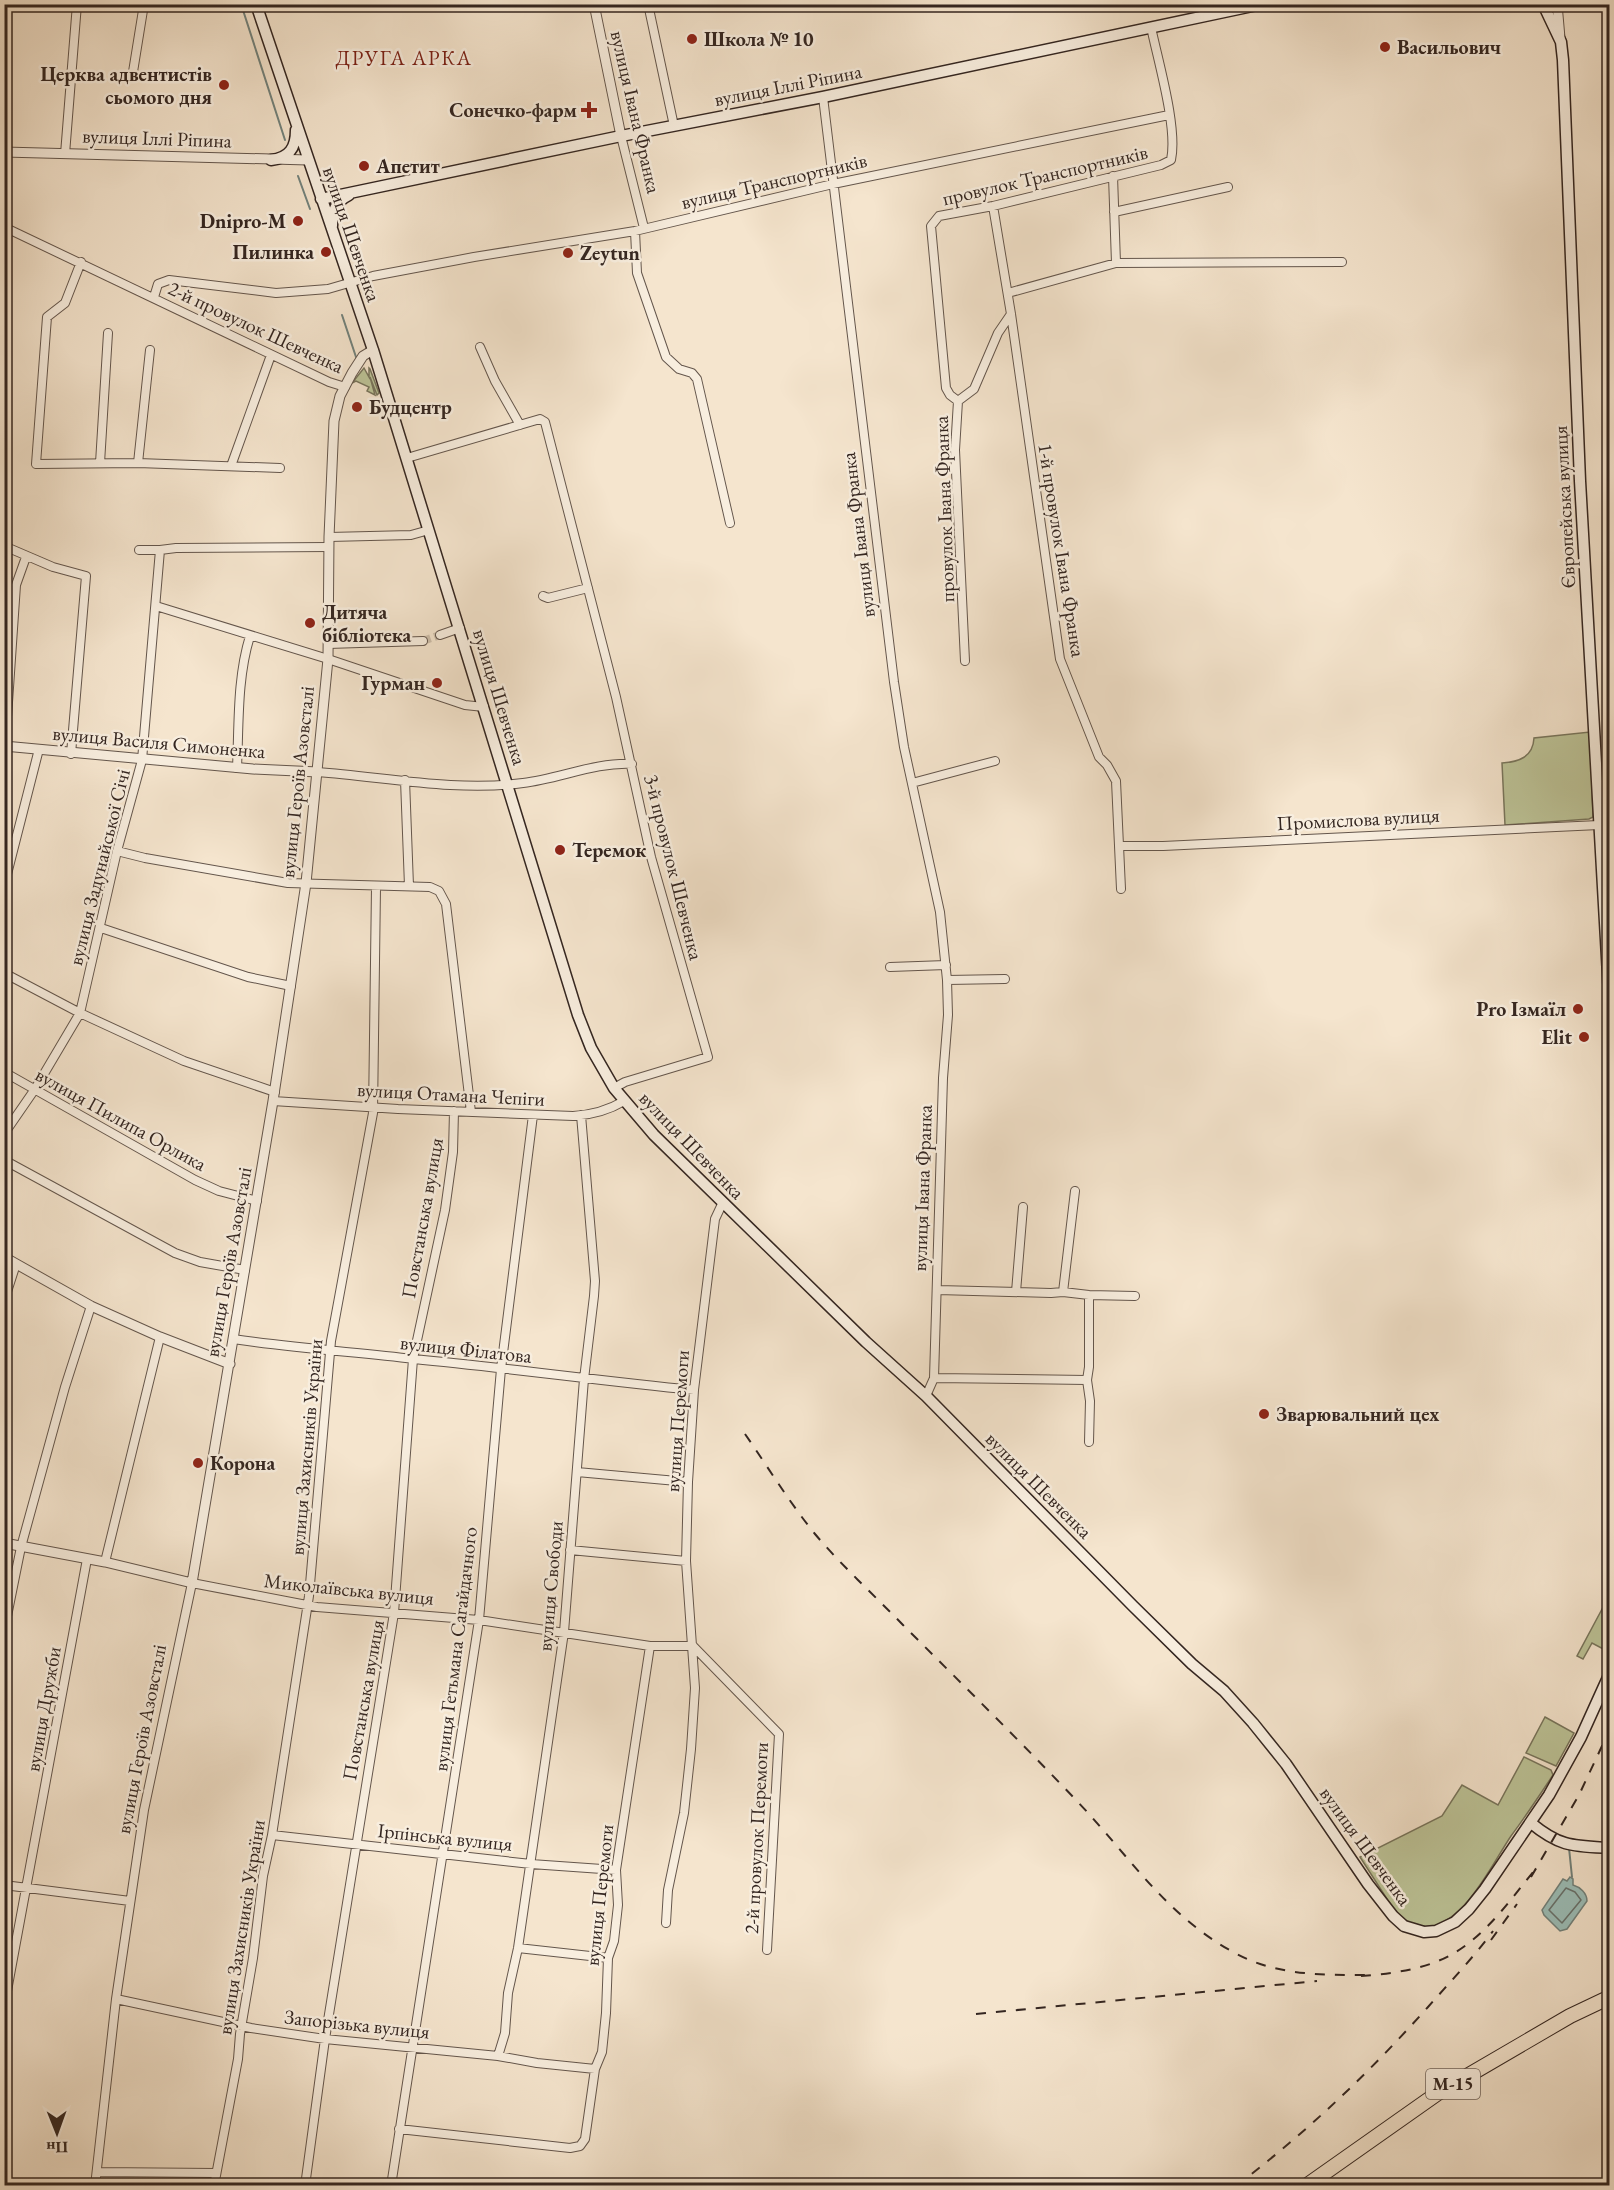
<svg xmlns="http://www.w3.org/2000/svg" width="1614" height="2190" viewBox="0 0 1614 2190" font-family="'EB Garamond',serif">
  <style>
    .green { fill: #bdc498; stroke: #78755c; stroke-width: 1.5 }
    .water { fill: #9cbfb9; stroke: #72827c; stroke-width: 1.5 }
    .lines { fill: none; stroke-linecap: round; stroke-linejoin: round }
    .shore { stroke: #68726d; stroke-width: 1.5 }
    .stream { stroke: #72827c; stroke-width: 2 }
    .minor-tunnel { stroke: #cebfab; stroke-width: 8; stroke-dasharray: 8 4; stroke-linecap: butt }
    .minor-casing { stroke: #64564c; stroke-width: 10 }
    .tertiary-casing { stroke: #64564c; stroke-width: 11 }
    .secondary-casing { stroke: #342621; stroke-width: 13 }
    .trunk-casing { stroke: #342621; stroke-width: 16 }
    .minor { stroke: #f8eedf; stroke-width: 8 }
    .tertiary { stroke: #f8eedf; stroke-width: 9 }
    .secondary { stroke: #f8eedf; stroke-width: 10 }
    .trunk { stroke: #f5e5ce; stroke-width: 14 }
    .rail { stroke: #342621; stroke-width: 2; stroke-dasharray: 10 10; stroke-linecap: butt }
    .poi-dot { fill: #8f2418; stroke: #f8eedf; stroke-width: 2 }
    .labels { text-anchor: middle; stroke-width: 5; stroke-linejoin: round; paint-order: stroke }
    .shield { fill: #f8eedf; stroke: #6f625a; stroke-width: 1.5 }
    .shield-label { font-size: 18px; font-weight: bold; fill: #342621 }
    .poi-label { font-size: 20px; font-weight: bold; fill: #342621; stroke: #f8eedf; text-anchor: start }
    .street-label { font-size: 20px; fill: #342621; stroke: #f8eedf }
    .neighbourhood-label { font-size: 21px; letter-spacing: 1.5px; fill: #7a1f14; stroke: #f8eedf }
  </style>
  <rect width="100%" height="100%" fill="#f5e5ce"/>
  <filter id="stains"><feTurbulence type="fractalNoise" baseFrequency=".00333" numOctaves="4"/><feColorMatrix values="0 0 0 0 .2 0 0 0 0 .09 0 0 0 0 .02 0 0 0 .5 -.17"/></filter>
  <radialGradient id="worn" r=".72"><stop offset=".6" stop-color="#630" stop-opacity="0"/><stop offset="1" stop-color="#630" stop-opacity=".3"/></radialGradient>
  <path class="green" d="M364,368l5,9v-9l1,1 9,24 -2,2 -7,-18 5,18 -8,-4 2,-4 -13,-6 -4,2z
    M1590,732l3,85 -4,2 -84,6 -3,-62c17,-1 31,-6 32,-25z
    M1609,1596v56l-17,-9 -9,16 -6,-3z
    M1545,1717l29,16 -18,33 -30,-13z
    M1524,1757l27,13 2,5c-14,21 -27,41 -42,61 -19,28 -45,85 -82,91 -13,1 -23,-6 -33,-14l-36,-56 82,-41 20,-31 36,20z"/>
  <path class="water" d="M1570,1877l3,2v6c7,2 14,8 14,16l-20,28 -7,2 -16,-16 -2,-5 21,-31 4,2z"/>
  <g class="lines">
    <path class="shore" d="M1566,1888l9,4 6,8 -19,23 -13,-13z"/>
    <path class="stream" d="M241,4l44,136
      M298,176l12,33
      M342,315l15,45
      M1569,1848l3,29"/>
    <path class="minor-tunnel" d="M423,641l17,-6"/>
    <g class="minor-casing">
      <path id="minor" d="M648,4l26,122
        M132,78l12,-74
        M823,97l71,585 10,65 36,165 7,68 1,35 -5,63 -9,300 -8,18
        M621,136l23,92
        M65,154l12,-150
        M1113,176l3,87
        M993,206l18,108 49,345 39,98 8,8 9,16 5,108
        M1114,212l114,-25
        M4,227l325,155 16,5
        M635,231l2,42 29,84 13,12 13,4 5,6 33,144
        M81,262l-16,41 -18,14 -11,147 102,-1 142,5
        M1008,293l108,-30 226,-1
        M154,297l4,-13 11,-4 107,13 52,-4 45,-13 101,-19 161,-26 198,-47 336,-69
        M480,347l15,34 25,44
        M958,401l-8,-6 -4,-7 -15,-162 8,-10 54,-10 168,-41 10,-5c7,-32 -13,-99 -20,-133
        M958,401l-3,49 10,211
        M958,401l16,-12 24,-56 13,-19
        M407,458l133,-39 5,3 71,275 35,160 57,200 -83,25 -11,6
        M100,463l8,-130
        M138,463l12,-113
        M231,466l40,-111
        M329,537l82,-2 18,-5
        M4,546l49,21 33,9 -15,178
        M139,550h21l16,-2 153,-1
        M543,596l5,2 40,-10
        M156,606l172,53 137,46 19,2
        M440,635l20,-7
        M328,644l95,-3
        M5,746l11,-161 10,-28
        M237,768c2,-44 0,-90 13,-132
        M318,772c67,5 138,20 205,11 36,-4 72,-21 109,-19
        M405,780l4,106
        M912,783l83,-22
        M1119,846h44l436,-21
        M117,851l28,7 143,25 142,4 9,4 7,13 25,208
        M4,886l35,-137
        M101,928l147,49 43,9
        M890,967l56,-2
        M4,973l76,40 104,48 91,31
        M947,980l58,-1
        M4,1072l191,108 24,11 38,10
        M273,1101l125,8 175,7c17,-1 36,-6 51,-15
        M4,1134l31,-45 45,-76 37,-162 25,-91 18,-210
        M4,1160l171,93 25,9 45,8
        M938,1290l113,3 12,-1 26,3 46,1
        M1016,1292l7,-85
        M1063,1292l12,-101
        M1089,1295v72l-2,13 3,21 -1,41
        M4,1301l12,-37
        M233,1339c61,9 121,13 181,20 94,9 187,22 280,31
        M934,1378l153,2
        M577,1472l111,10
        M570,1550l116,11
        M105,1562l55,-225
        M4,1631l17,-84 44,-160 26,-81
        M693,1646l86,88 -12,216
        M272,1835l259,29 85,6
        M4,1885l126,16
        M666,1923l2,-33 16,-77 7,-64 4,-61 -9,-127 2,-79 6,-92 21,-171 8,-17
        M518,1948l90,10
        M116,1999l135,29 74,11 173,17 39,7 58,6
        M4,2007l83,-448
        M498,2056l7,-23 3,-40 10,-45 46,-316 20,-253 10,-83 1,-15 -14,-166
        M399,2129l171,19 10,-2 5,-7 10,-70 7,-17 4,-39 2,-55 6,-17 4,-36 -2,-35 34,-224
        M97,2172l119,1
        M95,2186l21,-187 28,-189 48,-227 125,24 162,13 171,26h43
        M214,2186l24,-127 2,-25 13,-76 10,-82 9,-41 37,-239 22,-255 42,-228 3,-226
        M305,2186l20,-147 69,-426 19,-254 32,-149 8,-58 1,-41
        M391,2186l88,-566 22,-251 32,-254"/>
    </g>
    <g class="tertiary-casing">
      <path id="tertiary" d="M594,4l27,132
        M1557,4l3,34
        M4,152l304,8
        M4,746l249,23 65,3
        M4,1257l87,49 69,31 70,27
        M4,1543l101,19 87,21 81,-482 33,-218 22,-224 1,-122 5,-116 6,-25 12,-23 11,-17 10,-6"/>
    </g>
    <g class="secondary-casing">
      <path id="secondary" d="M256,4l117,346 205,665 13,33 23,40 40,47 212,207 60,54 207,210 59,58 32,27 29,32 33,41 82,120 25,32 11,10 20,6 12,-1 19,-9 14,-13 16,-20 64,-94 32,-58 29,-64
        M1543,4l18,38 2,18 17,421 30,530
        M271,160c19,-2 25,-13 25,-30
        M321,199l300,-63 202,-39 439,-93
        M332,226c0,-14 3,-24 17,-31
        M1531,1823c29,24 42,23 79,25"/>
    </g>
    <g class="trunk-casing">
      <path id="trunk" d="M1306,2186l132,-93 132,-77 40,-19"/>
    </g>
    <use href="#minor" class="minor"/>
    <use href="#tertiary" class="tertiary"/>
    <use href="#secondary" class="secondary"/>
    <use href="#trunk" class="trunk"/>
    <path class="rail" d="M745,1434c23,33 44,68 70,100 27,32 59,61 88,91 58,58 116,115 172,174 53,55 89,115 158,153 43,24 89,23 137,23
      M1531,1877l48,-82 31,-66
      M1491,1940l26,-36
      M1361,1976c25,-2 53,-5 77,-15 42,-17 68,-56 96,-90
      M976,2014l341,-33
      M1236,2186c72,-55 132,-112 192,-179 22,-25 45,-49 65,-76"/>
  </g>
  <g class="poi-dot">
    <circle cx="692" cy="39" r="6"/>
    <circle cx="1385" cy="47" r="6"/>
    <circle cx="224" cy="85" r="6"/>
    <path d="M586 101h6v6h6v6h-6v6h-6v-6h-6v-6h6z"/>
    <circle cx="364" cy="166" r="6"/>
    <circle cx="298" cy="221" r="6"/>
    <circle cx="326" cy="252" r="6"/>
    <circle cx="568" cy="253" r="6"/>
    <circle cx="357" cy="407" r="6"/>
    <circle cx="310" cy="623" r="6"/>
    <circle cx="437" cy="683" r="6"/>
    <circle cx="560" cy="850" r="6"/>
    <circle cx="1578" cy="1009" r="6"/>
    <circle cx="1584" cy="1037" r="6"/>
    <circle cx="1264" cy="1414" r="6"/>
    <circle cx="198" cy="1463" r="6"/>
  </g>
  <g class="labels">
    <rect class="shield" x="1426" y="2069" width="54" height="30" rx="4.5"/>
    <g class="shield-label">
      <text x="1453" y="2090">М-15</text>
    </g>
    <g class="poi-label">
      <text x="704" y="46">Школа № 10</text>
      <text x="1397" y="54">Васильович</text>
      <text x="212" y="81" text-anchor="end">Церква адвентистів<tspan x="212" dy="23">сьомого дня</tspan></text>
      <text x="577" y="117" text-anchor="end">Сонечко-фарм</text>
      <text x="376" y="173">Апетит</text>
      <text x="286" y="228" text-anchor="end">Dnipro-M</text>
      <text x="314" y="259" text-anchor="end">Пилинка</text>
      <text x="580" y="260">Zeytun</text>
      <text x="369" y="414">Будцентр</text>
      <text x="322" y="619">Дитяча<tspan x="322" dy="23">бібліотека</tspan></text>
      <text x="425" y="690" text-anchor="end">Гурман</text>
      <text x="572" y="857">Теремок</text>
      <text x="1566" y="1016" text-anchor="end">Pro Ізмаїл</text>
      <text x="1572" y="1044" text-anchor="end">Elit</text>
      <text x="1276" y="1421">Зварювальний цех</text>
      <text x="210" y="1470">Корона</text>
    </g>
    <g class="street-label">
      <text transform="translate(788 85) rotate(-11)" y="7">вулиця Іллі Ріпина</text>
      <text transform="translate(636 112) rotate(77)" y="7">вулиця Івана Франка</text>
      <text transform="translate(157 138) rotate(2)" y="7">вулиця Іллі Ріпина</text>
      <text transform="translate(1045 175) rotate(-13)" y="7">провулок Транспортників</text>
      <text transform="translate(774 181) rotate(-13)" y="7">вулиця Транспортників</text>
      <text transform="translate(352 234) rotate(71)" y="7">вулиця Шевченка</text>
      <text transform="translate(256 327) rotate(25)" y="7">2-й провулок Шевченка</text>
      <text transform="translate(1564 507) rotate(-93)" y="7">Європейська вулиця</text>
      <text transform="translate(944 509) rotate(-92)" y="7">провулок Івана Франка</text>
      <text transform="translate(858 535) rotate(-97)" y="7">вулиця Івана Франка</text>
      <text transform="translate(1062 550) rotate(81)" y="7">1-й провулок Івана Франка</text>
      <text transform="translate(500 697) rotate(73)" y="7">вулиця Шевченка</text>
      <text transform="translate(159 742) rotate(5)" y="7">вулиця Василя Симоненка</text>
      <text transform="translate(297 782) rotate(-84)" y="7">вулиця Героїв Азовсталі</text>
      <text transform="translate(1358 819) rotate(-3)" y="7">Промислова вулиця</text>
      <text transform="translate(99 867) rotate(-76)" y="7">вулиця Задунайської Січі</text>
      <text transform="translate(674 867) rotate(76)" y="7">3-й провулок Шевченка</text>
      <text transform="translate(451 1094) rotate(3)" y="7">вулиця Отамана Чепіги</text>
      <text transform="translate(121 1119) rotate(29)" y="7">вулиця Пилипа Орлика</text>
      <text transform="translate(692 1145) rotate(46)" y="7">вулиця Шевченка</text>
      <text transform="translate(922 1188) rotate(-88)" y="7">вулиця Івана Франка</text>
      <text transform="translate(422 1218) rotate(-80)" y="7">Повстанська вулиця</text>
      <text transform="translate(228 1262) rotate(-80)" y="7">вулиця Героїв Азовсталі</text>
      <text transform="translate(466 1349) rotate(6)" y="7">вулиця Філатова</text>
      <text transform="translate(677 1421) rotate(-86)" y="7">вулиця Перемоги</text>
      <text transform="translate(306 1447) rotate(-85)" y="7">вулиця Захисників України</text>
      <text transform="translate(1039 1485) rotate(45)" y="7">вулиця Шевченка</text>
      <text transform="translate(550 1586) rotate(-85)" y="7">вулиця Свободи</text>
      <text transform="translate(349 1589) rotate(6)" y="7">Миколаївська вулиця</text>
      <text transform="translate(455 1649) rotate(-83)" y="7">вулиця Гетьмана Сагайдачного</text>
      <text transform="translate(363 1700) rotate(-80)" y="7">Повстанська вулиця</text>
      <text transform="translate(43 1709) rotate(-80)" y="7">вулиця Дружби</text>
      <text transform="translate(141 1739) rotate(-79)" y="7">вулиця Героїв Азовсталі</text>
      <text transform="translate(445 1837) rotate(6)" y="7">Ірпінська вулиця</text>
      <text transform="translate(756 1838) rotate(-87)" y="7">2-й провулок Перемоги</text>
      <text transform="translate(1366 1846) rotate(54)" y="7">вулиця Шевченка</text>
      <text transform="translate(599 1895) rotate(-84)" y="7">вулиця Перемоги</text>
      <text transform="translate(241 1927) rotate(-81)" y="7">вулиця Захисників України</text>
      <text transform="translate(357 2024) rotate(6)" y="7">Запорізька вулиця</text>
    </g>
    <g class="neighbourhood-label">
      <text x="404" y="65">ДРУГА АРКА</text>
    </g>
  </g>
  <rect width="1614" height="2190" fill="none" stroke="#f5e5ce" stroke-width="24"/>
  <rect x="6" y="6" width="1602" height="2178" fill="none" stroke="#342621" stroke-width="3"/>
  <rect x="12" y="12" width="1590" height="2166" fill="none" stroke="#342621" stroke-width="1.5"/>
  <g transform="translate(57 2133) rotate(179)" stroke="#f8eedf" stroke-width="4.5" paint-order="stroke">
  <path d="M0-4.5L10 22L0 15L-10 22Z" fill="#342621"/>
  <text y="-9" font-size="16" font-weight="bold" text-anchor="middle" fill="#342621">Пн</text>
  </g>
  <rect width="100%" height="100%" filter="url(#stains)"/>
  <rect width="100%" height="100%" fill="url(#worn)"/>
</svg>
